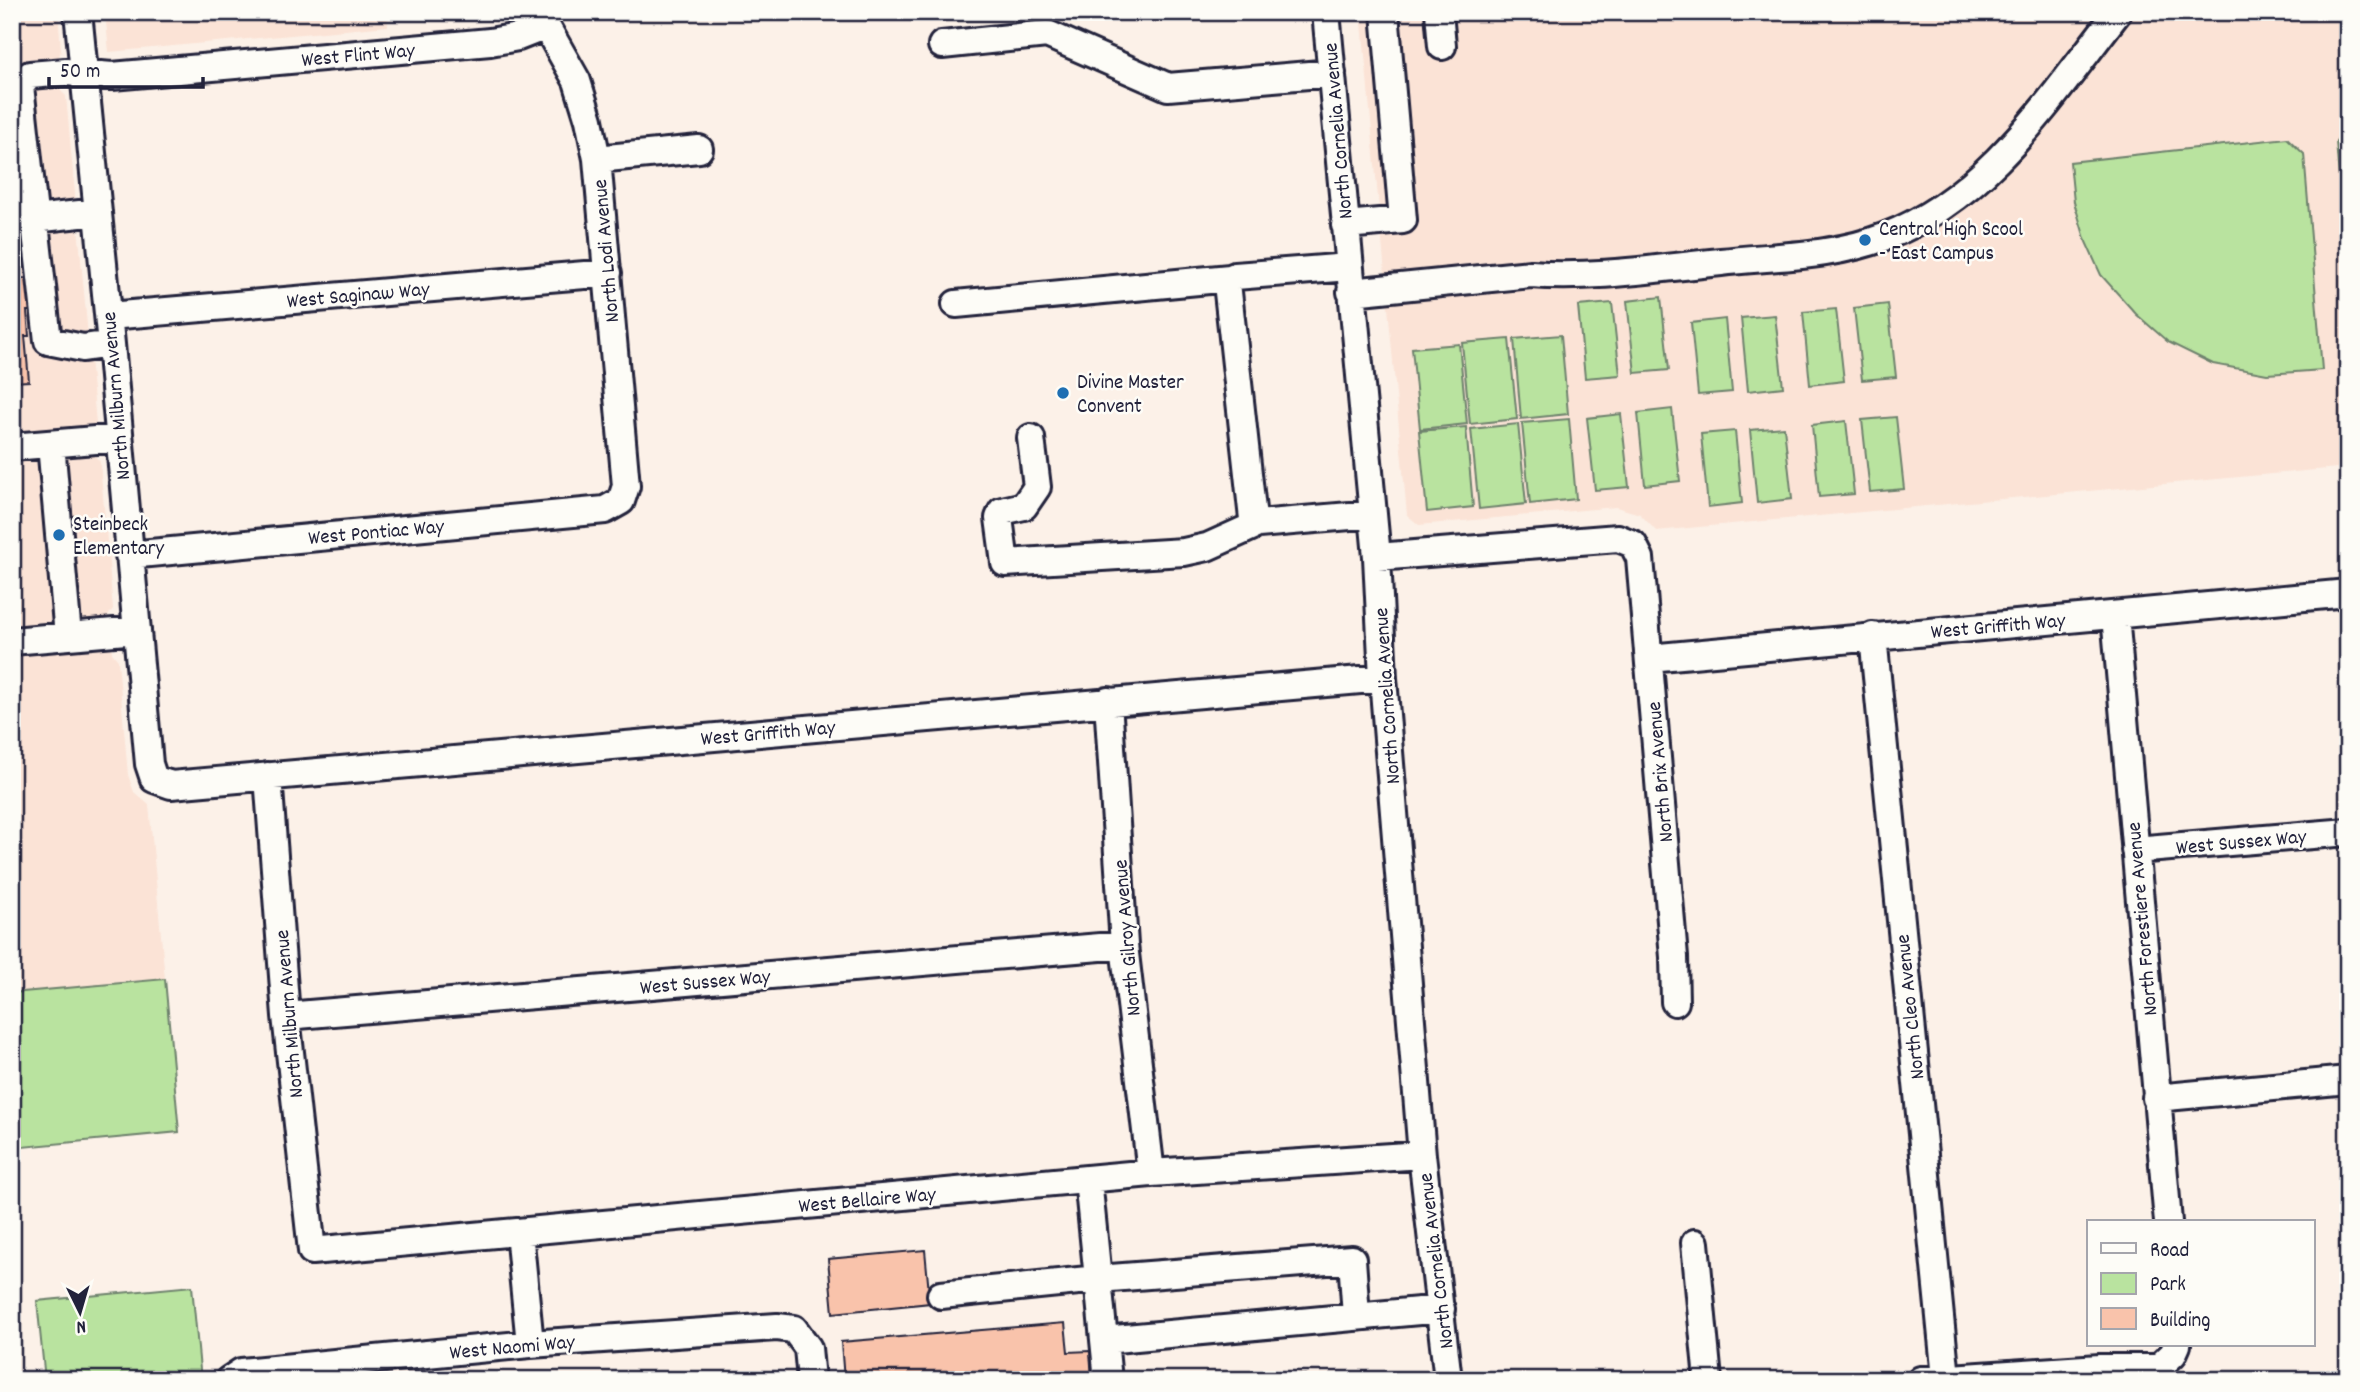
<svg xmlns="http://www.w3.org/2000/svg" width="2360" height="1392" viewBox="0 0 2360 1392" font-family="Dekko,sans-serif">
  <style>
    .built { fill: #fbe3d6 }
    .green { fill: #b9e39f; stroke: #6e826d; stroke-width: 2 }
    .building { fill: #f9c3ab; stroke: #22223b; stroke-width: 2 }
    .lines { fill: none; stroke-linecap: round; stroke-linejoin: round }
    .minor-casing { stroke: #22223b; stroke-width: 32 }
    .minor { stroke: #fdfcf7; stroke-width: 26 }
    .poi-dot { fill: #1f6fb2; stroke: #fdfcf7; stroke-width: 2.5 }
    .labels { text-anchor: middle; stroke-width: 5; stroke-linejoin: round; paint-order: stroke }
    .street-label { font-size: 21px; fill: #22223b; stroke: #fdfcf7 }
    .poi-label { font-size: 21px; fill: #22223b; stroke: #fdfcf7; text-anchor: start }
  </style>
  <rect width="100%" height="100%" fill="#fcf1e8"/>
  <filter id="ink" filterUnits="userSpaceOnUse"><feTurbulence type="fractalNoise" baseFrequency=".0143" numOctaves="2"/><feDisplacementMap in="SourceGraphic" scale="14" xChannelSelector="R" yChannelSelector="G"/><feConvolveMatrix kernelMatrix="1 2 1 2 8 2 1 2 1" color-interpolation-filters="sRGB"/></filter>
  <g filter="url(#ink)">
    <path class="built" d="M12,12h46l3,38 -2,7 2,34 5,5 30,327 -4,5 3,28 5,6 13,147 -5,7 4,37 6,7 10,115 6,17 15,13 16,174 -153,14z
      M105,12h282l1,14 -279,26z
      M1361,12h987v455l-692,64 -16,-17 -24,-7 -197,18 -12,-10z"/>
    <path class="green" d="M2348,127v156l-12,-141z
      M2287,138l17,16 18,216 -55,4 -54,-10 -45,-22 -32,-28 -35,-39 -15,-33 -12,-40 -4,-40z
      M1661,297l8,73 -34,3 -8,-72z
      M1612,303l8,72 -35,3 -7,-72z
      M1888,304l8,73 -34,3 -8,-72z
      M1836,309l8,72 -34,4 -7,-73z
      M1775,315l8,72 -35,4 -7,-73z
      M1725,319l7,73 -34,3 -7,-72z
      M1561,335l7,79 -47,5 -7,-80z
      M1509,339l8,80 -47,5 -8,-81z
      M1459,344l8,80 -47,5 -8,-81z
      M1672,409l8,72 -35,4 -7,-72z
      M1621,414l8,73 -34,3 -8,-72z
      M1896,417l8,72 -34,3 -8,-72z
      M1569,419l7,80 -46,5 -8,-81z
      M1846,421l8,73 -35,3 -7,-72z
      M1518,424l8,80 -47,5 -8,-80z
      M1466,427l7,80 -46,5 -8,-81z
      M1784,427l8,72 -35,4 -7,-73z
      M1735,431l7,72 -34,4 -7,-73z
      M165,979l14,153 -167,16v-155z
      M192,1286l9,94h-156l-8,-79z"/>
    <path class="building" d="M28,278l3,33h-4l2,25h-4l4,45 -17,1v-103z
      M925,1250l5,53 -97,10 -5,-54z
      M1065,1323l3,29 22,-1 2,28 -248,1 -3,-38z
      M1305,1375v5h-49v-2z"/>
    <g class="lines">
      <g class="minor-casing">
        <path id="minor" d="M78,12l33,332 38,420 5,15 17,6 1212,-107
          M1326,12l51,545 6,121 39,477 26,225
          M1439,12l3,34
          M942,45l105,-11 121,53 164,-14
          M597,159l102,-10
          M34,219l64,-7
          M1345,225l58,-5 -18,-208
          M1230,278l-3,5 26,236 5,5
          M1351,292l180,-18c62,5 129,-6 190,-12 54,-6 112,-5 163,-25 105,-40 167,-140 234,-225
          M956,304l274,-26 5,-2 114,-9
          M109,316l499,-43
          M111,344l-28,4 -35,-7 -28,-255 10,-11 36,-3 46,4 378,-34 28,-5 28,-11
          M1031,438l6,49 -13,19 -22,5 -3,7 6,45 179,-11 23,-5 51,-23 115,-10
          M51,444l17,192
          M12,447l107,-9
          M129,555l476,-45 16,-9 5,-15 -29,-327 -8,-39 -12,-39 -39,-69
          M1377,557l241,-19 15,6 7,14 34,399 1,45
          M2115,615l53,607
          M1873,636l73,742
          M12,641l125,-11
          M1649,658l699,-65
          M1108,701l16,244 27,228
          M268,776l18,240 26,235 839,-78 271,-18
          M2135,850l213,-18
          M286,1016l838,-71
          M2156,1098l192,-18
          M519,1232l11,112
          M1695,1243l13,137
          M941,1295l157,-16 -10,-100
          M1356,1316l-4,-57 -254,20 6,61 337,-31
          M1104,1340l4,40
          M2158,1368l15,-14 4,-9
          M229,1380l12,-8 289,-28 247,-17 17,2 14,19 3,32
          M1921,1380l179,-12h58l6,12"/>
      </g>
      <use href="#minor" class="minor"/>
    </g>
  </g>
  <g class="poi-dot">
    <circle cx="1865" cy="240" r="7"/>
    <circle cx="1063" cy="393" r="7"/>
    <circle cx="59" cy="535" r="7"/>
  </g>
  <g class="labels">
    <g class="street-label">
      <text transform="translate(358 54) rotate(-5)" y="7">West Flint Way</text>
      <text transform="translate(1337 131) rotate(-95)" y="7">North Cornelia Avenue</text>
      <text transform="translate(605 251) rotate(-95)" y="7">North Lodi Avenue</text>
      <text transform="translate(358 294) rotate(-5)" y="7">West Saginaw Way</text>
      <text transform="translate(115 396) rotate(-95)" y="7">North Milburn Avenue</text>
      <text transform="translate(376 531) rotate(-5)" y="7">West Pontiac Way</text>
      <text transform="translate(1998 625) rotate(-5)" y="7">West Griffith Way</text>
      <text transform="translate(1386 696) rotate(-94)" y="7">North Cornelia Avenue</text>
      <text transform="translate(768 732) rotate(-5)" y="7">West Griffith Way</text>
      <text transform="translate(1659 772) rotate(-95)" y="7">North Brix Avenue</text>
      <text transform="translate(2241 841) rotate(-5)" y="7">West Sussex Way</text>
      <text transform="translate(2141 919) rotate(-95)" y="7">North Forestiere Avenue</text>
      <text transform="translate(1126 938) rotate(-95)" y="7">North Gilroy Avenue</text>
      <text transform="translate(705 981) rotate(-5)" y="7">West Sussex Way</text>
      <text transform="translate(1909 1007) rotate(-96)" y="7">North Cleo Avenue</text>
      <text transform="translate(288 1014) rotate(-95)" y="7">North Milburn Avenue</text>
      <text transform="translate(867 1199) rotate(-5)" y="7">West Bellaire Way</text>
      <text transform="translate(1435 1261) rotate(-97)" y="7">North Cornelia Avenue</text>
      <text transform="translate(512 1346) rotate(-5)" y="7">West Naomi Way</text>
    </g>
    <g class="poi-label">
      <text x="1879" y="235">Central High Scool<tspan x="1879" dy="24">- East Campus</tspan></text>
      <text x="1077" y="388">Divine Master<tspan x="1077" dy="24">Convent</tspan></text>
      <text x="73" y="530">Steinbeck<tspan x="73" dy="24">Elementary</tspan></text>
    </g>
  </g>
  <rect width="2360" height="1392" fill="none" stroke="#fdfcf7" stroke-width="42"/>
  <rect x="21" y="21" width="2318" height="1350" fill="none" stroke="#22223b" stroke-width="2.5" filter="url(#ink)"/>
  <rect x="2087" y="1220" width="228" height="126" fill="#fdfcf7" stroke="#a5a5ac" stroke-width="2"/>
  <rect x="2101" y="1243" width="35" height="10" fill="#fdfcf7" stroke="#a5a5ac" stroke-width="2"/>
  <text x="2150" y="1256" font-size="21" fill="#22223b">Road</text>
  <rect x="2101" y="1273" width="35" height="21" fill="#b9e39f" stroke="#a5a5ac" stroke-width="2"/>
  <text x="2150" y="1290" font-size="21" fill="#22223b">Park</text>
  <rect x="2101" y="1308" width="35" height="21" fill="#f9c3ab" stroke="#a5a5ac" stroke-width="2"/>
  <text x="2150" y="1326" font-size="21" fill="#22223b">Building</text>
  <g transform="translate(80 1312) rotate(175)" stroke="#fdfcf7" stroke-width="5" paint-order="stroke">
  <path d="M0-5L12 26L0 18L-12 26Z" fill="#22223b"/>
  <text y="-10" font-size="19" font-weight="bold" text-anchor="middle" fill="#22223b">N</text>
  </g>
  <path d="M49 77v10h154v-10" fill="none" stroke="#22223b" stroke-width="3.5"/>
  <text x="60" y="77" font-size="21" fill="#22223b" stroke="#fdfcf7" stroke-width="5" paint-order="stroke">50 m</text>
</svg>
